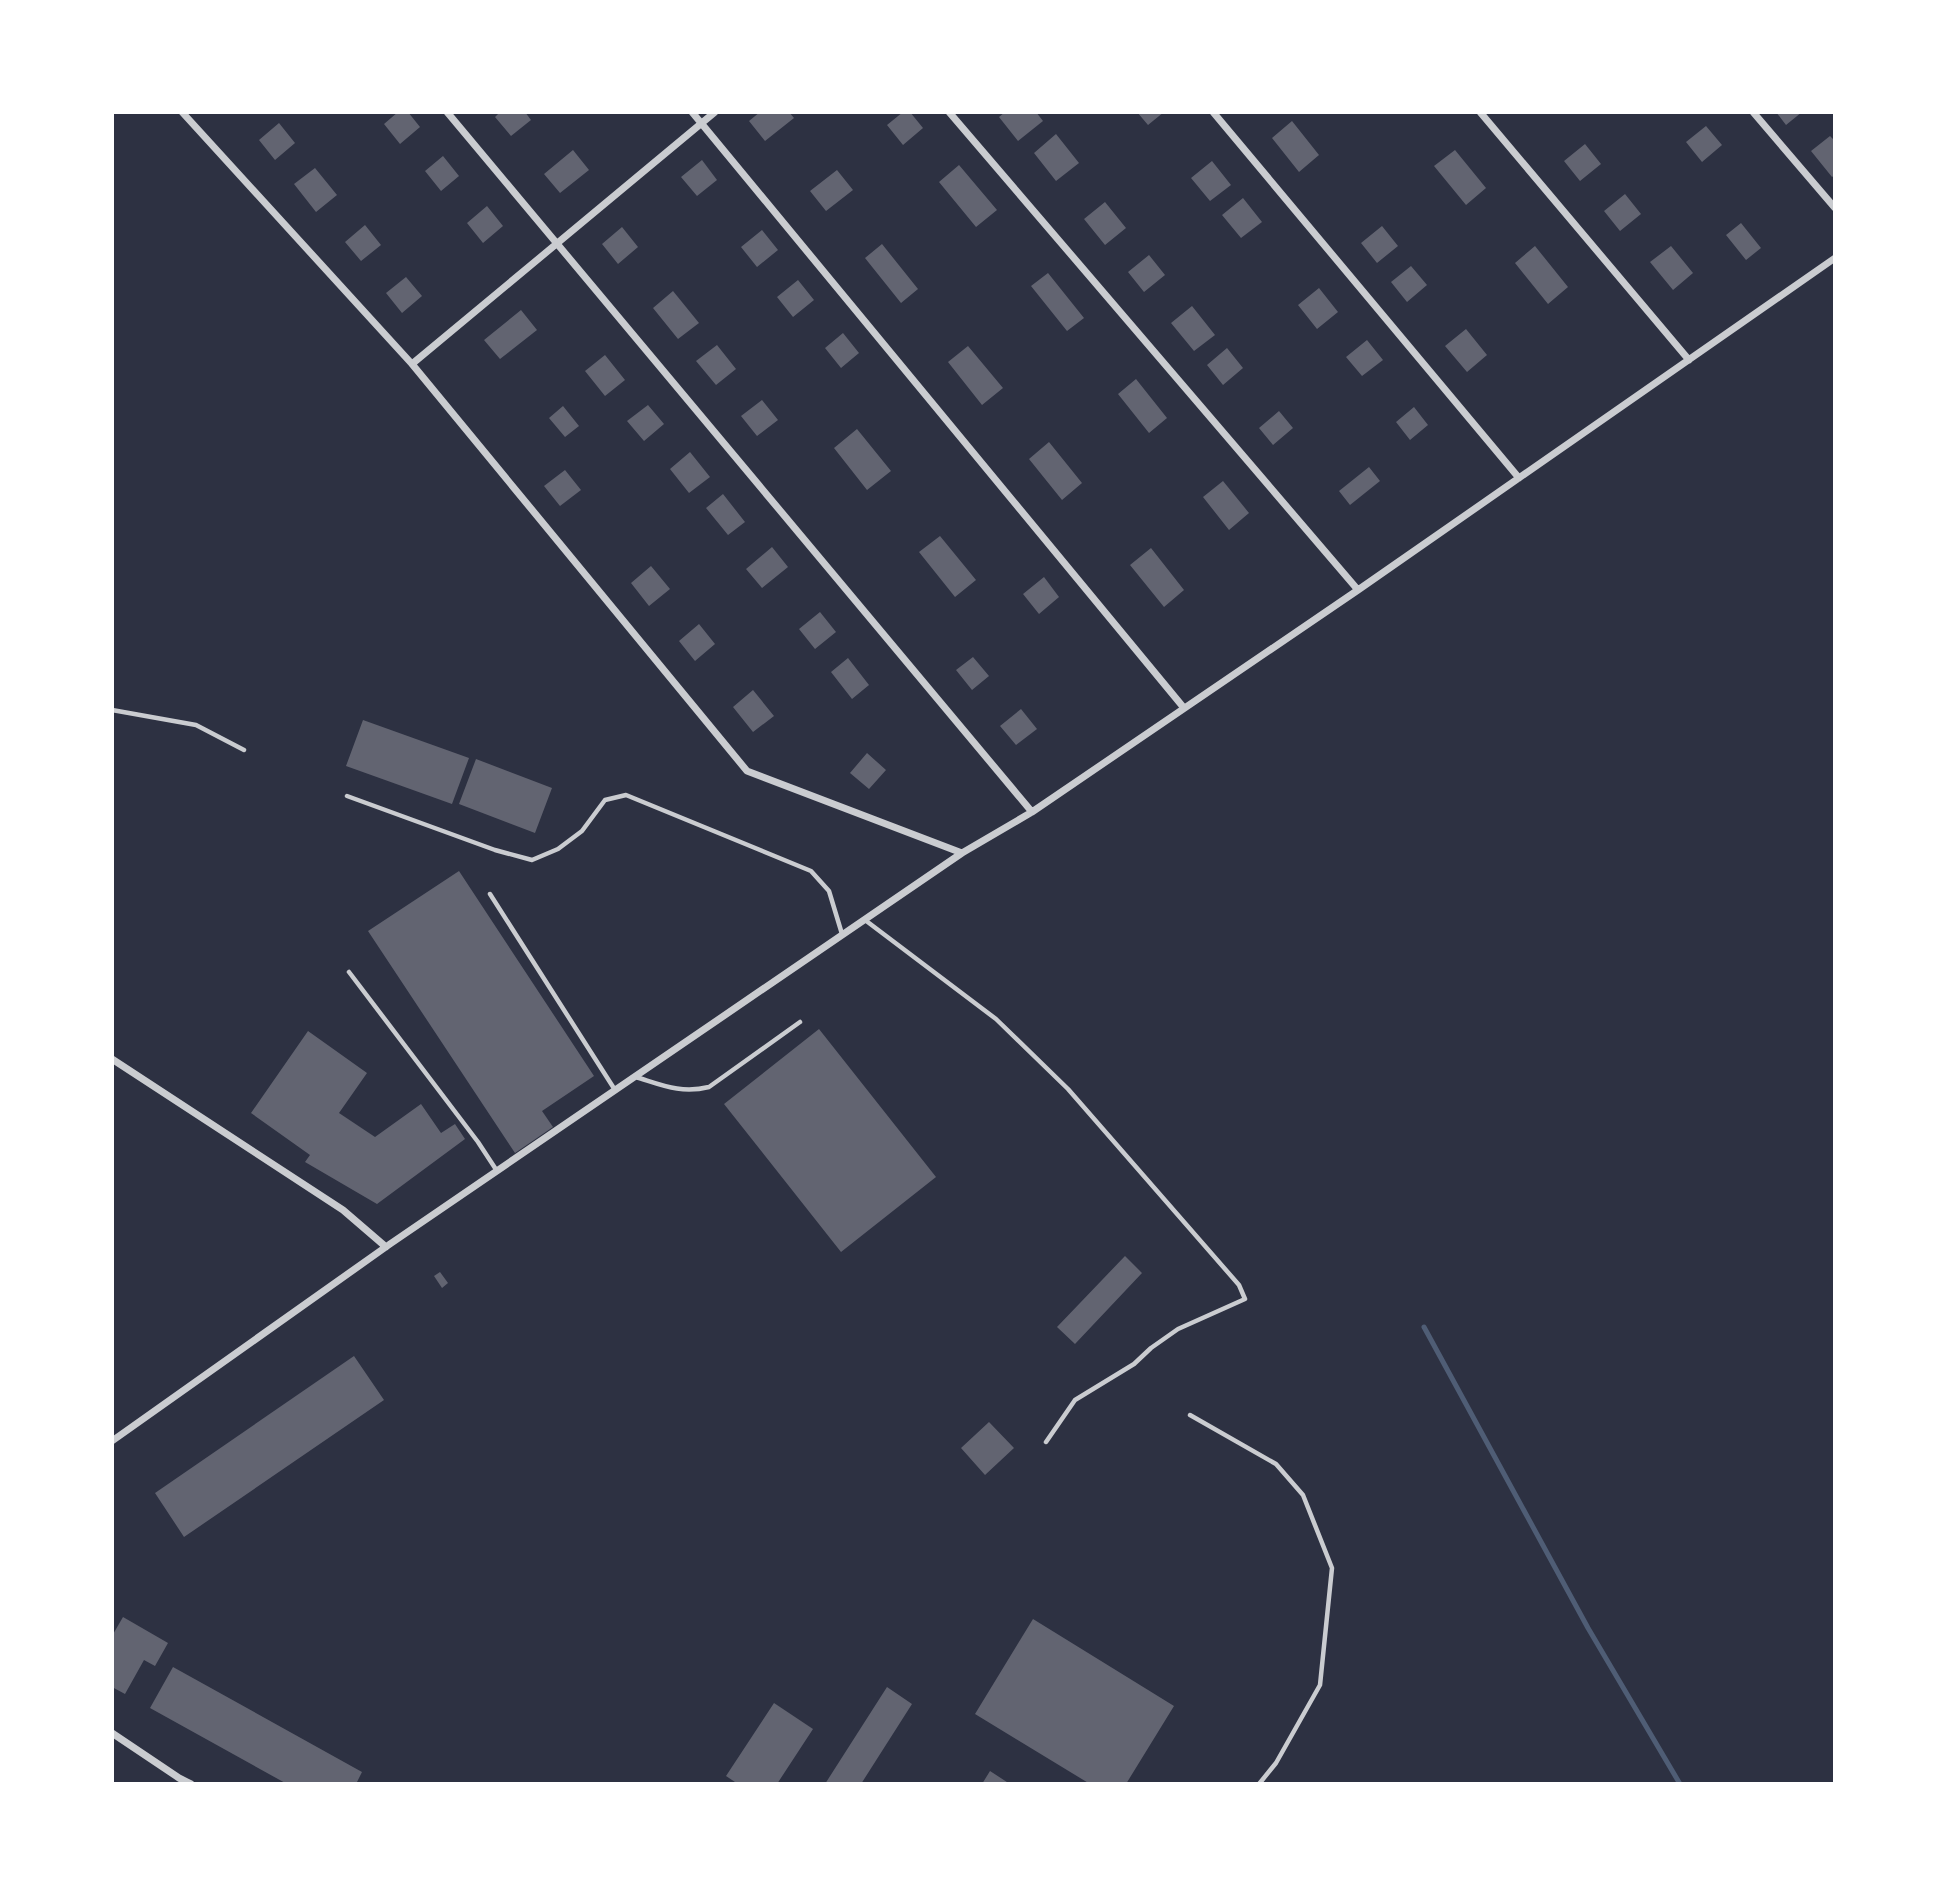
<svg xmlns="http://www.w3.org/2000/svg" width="1947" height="1896" viewBox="0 0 1947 1896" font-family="'Nunito Sans',sans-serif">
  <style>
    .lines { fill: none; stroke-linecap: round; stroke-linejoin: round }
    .stream { stroke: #4f5d75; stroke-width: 5 }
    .building { fill: #626471 }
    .service { stroke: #caccd0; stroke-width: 4.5 }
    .minor { stroke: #caccd0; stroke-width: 7 }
  </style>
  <rect width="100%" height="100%" fill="#2d3142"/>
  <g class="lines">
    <path class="stream" d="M1424,1327l164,301 92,156"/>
  </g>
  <path class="building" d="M398,112h10l12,15 -20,17 -16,-20z
    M500,112h25l6,8 -20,16 -16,-19z
    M760,112h29l5,6 -29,23 -16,-20z
    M903,112h7l13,16 -20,17 -16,-20z
    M1005,112h31l7,9 -25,20 -19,-24z
    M1137,112h27l-16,13z
    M1776,112h26l-16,13z
    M1292,121l27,34 -20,17 -27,-34z
    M279,123l16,20 -20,17 -16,-20z
    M1706,126l16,19 -20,17 -16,-20z
    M1056,134l23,29 -23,18 -22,-28z
    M1830,136l5,5v34l-3,2 -21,-26z
    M1585,144l16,20 -21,17 -16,-20z
    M573,150l16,20 -29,23 -16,-19z
    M1455,150l31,38 -20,17 -32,-39z
    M443,156l16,20 -18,15 -16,-20z
    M702,160l15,20 -20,16 -16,-19z
    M1212,161l19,24 -21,16 -19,-23z
    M959,165l38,45 -21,17 -37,-45z
    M315,168l22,27 -21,17 -22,-28z
    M837,170l16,20 -27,21 -16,-20z
    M1625,194l16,20 -21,17 -16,-20z
    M1243,198l19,24 -21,16 -19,-23z
    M1105,202l21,26 -21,17 -21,-26z
    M487,206l16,20 -20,17 -16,-20z
    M1741,223l20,25 -15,12 -20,-25z
    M365,225l16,20 -20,16 -16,-19z
    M1382,226l16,20 -21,17 -16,-20z
    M622,227l16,20 -20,17 -16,-20z
    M762,230l16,20 -21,17 -16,-20z
    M882,244l36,45 -17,14 -36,-45z
    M1535,246l33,41 -20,17 -33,-41z
    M1671,246l22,27 -20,17 -23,-28z
    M1149,255l16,20 -21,17 -16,-20z
    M1411,266l16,19 -20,17 -16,-20z
    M1048,273l36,45 -17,13 -36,-45z
    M406,277l16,19 -20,17 -16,-20z
    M798,280l16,20 -21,17 -16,-20z
    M1319,288l19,24 -21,17 -19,-24z
    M673,291l26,32 -21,16 -25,-31z
    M1192,306l23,29 -21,16 -23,-28z
    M521,310l16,20 -37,29 -16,-19z
    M1466,329l21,26 -20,17 -22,-26z
    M843,333l16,20 -18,15 -16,-20z
    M1367,340l16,20 -21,16 -16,-19z
    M717,345l19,24 -20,16 -20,-24z
    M968,346l35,42 -21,17 -34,-43z
    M1227,348l16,20 -20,17 -16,-20z
    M605,355l20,25 -20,16 -20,-25z
    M1136,379l31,39 -18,15 -31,-39z
    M762,400l16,20 -21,16 -16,-20z
    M648,405l16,19 -20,17 -17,-20z
    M563,406l16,20 -14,11 -16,-19z
    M1414,407l14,18 -18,15 -14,-18z
    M1279,411l14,17 -20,17 -14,-17z
    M857,429l34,42 -24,19 -33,-42z
    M1049,442l33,41 -20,17 -33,-41z
    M690,452l20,25 -21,16 -19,-24z
    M1369,467l11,14 -30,24 -11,-14z
    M565,470l16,20 -21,16 -16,-20z
    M1223,481l26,32 -20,17 -26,-33z
    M723,494l22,28 -17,13 -22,-27z
    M940,536l36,44 -21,17 -36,-45z
    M772,547l16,20 -26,21 -16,-19z
    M1151,548l33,42 -20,17 -34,-42z
    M651,566l19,23 -21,17 -18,-23z
    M1044,577l15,20 -20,17 -16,-20z
    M820,612l16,20 -21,17 -16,-20z
    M699,624l16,20 -20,17 -16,-20z
    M973,657l16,19 -17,14 -16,-20z
    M848,658l21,27 -17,14 -21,-27z
    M753,690l21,26 -21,16 -20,-25z
    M1021,709l16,20 -21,16 -16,-19z
    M363,720l106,38 -17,46 -106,-38z
    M867,753l19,17 -17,19 -19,-16z
    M476,759l76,29 -17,45 -76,-29z
    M459,871l135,205 -52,35 11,16 -38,26 -147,-222z
    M819,1029l117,148 -95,75 -117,-148z
    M308,1031l59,42 -28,40 36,24 46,-33 20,29 14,-9 10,15 -88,65 -72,-42 5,-7 -59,-42z
    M1125,1256l17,17 -67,71 -18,-17z
    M440,1272l8,11 -6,5 -8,-12z
    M354,1356l30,44 -200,137 -29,-44z
    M989,1422l25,26 -29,27 -24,-27z
    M123,1617l45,26 -13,23 -11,-6 -19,34 -13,-7v-51z
    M1033,1619l141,87 -48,78h-36l-115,-70z
    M173,1667l189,105 -6,12h-69l-137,-76z
    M887,1687l25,17 -51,80h-36z
    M774,1703l39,26 -36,55h-39l-12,-8z
    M990,1771l20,13h-28z"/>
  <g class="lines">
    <path class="service" d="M112,710l84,15 48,25
      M347,796l148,54 37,10 26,-11 24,-18 23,-31 21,-5 185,76 18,20 13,43
      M490,894l125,196
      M865,920l131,99 72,70 171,196 6,14 -67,30 -27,19 -17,16 -59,36 -29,42
      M349,972l129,170 19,29
      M636,1077c26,8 45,17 73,10l91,-65
      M1190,1415l86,49 27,31 29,73 -12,117 -44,78 -17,21"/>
    <path class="minor" d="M182,112l230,252 335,407 215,82
      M447,112l585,700
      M692,112l492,596
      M949,112l409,478
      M1213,112l306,366
      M1480,112l209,248
      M1753,112l82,96
      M412,364l303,-252
      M112,1059l231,151 43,37
      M112,1441l278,-197 572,-391 70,-41 326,-222 477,-332
      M112,1733l67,45 12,6"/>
  </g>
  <rect width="1947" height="1896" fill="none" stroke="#ffffff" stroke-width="228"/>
</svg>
